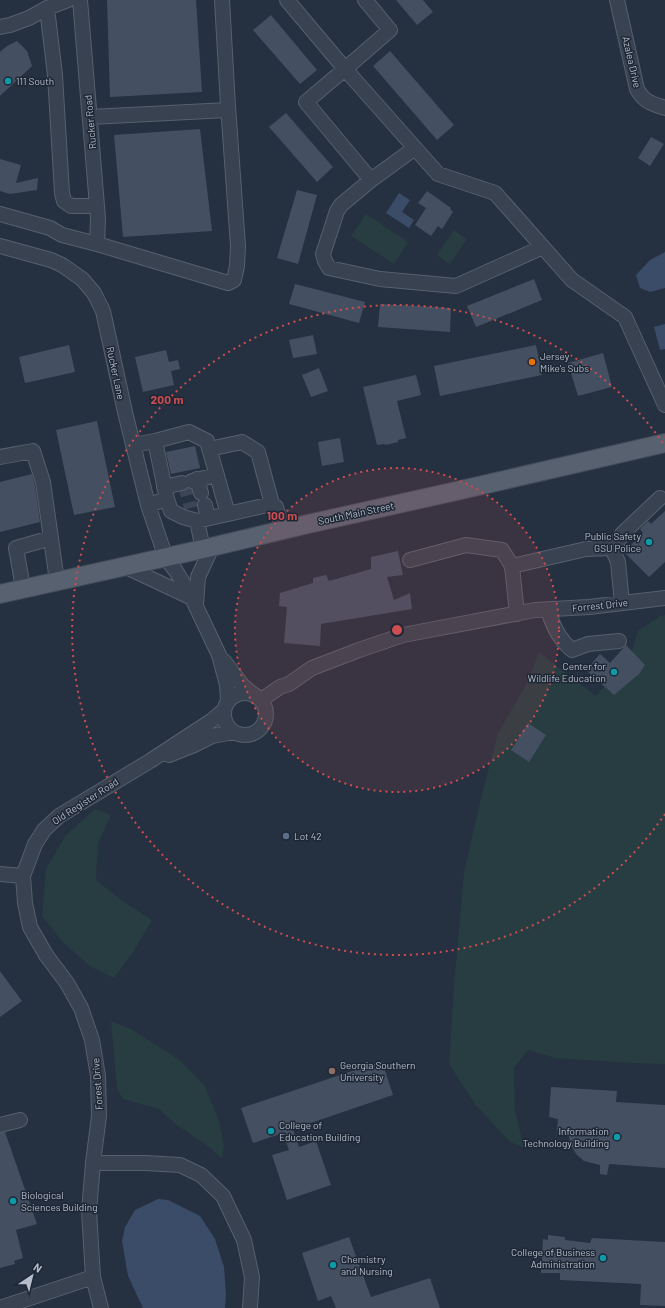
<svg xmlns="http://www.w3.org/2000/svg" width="665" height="1308" viewBox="0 0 665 1308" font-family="Barlow,sans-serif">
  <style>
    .green { fill: #273d41 }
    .water { fill: #3b4c69 }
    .building { fill: #445062 }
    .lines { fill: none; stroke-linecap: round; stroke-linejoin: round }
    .minor-tunnel { stroke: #3b4555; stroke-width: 14; stroke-dasharray: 14 7; stroke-linecap: butt }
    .minor-casing { stroke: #57606d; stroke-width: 16 }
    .major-casing { stroke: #434b59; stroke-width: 20 }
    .minor { stroke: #394250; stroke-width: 14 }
    .major { stroke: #586170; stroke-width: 18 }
    .ring { fill: none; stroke: #ce4d50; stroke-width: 2; stroke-dasharray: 2 4 }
    .culture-dot { fill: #0f9aa8; stroke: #1e2735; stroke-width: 1.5 }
    .food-dot { fill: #e8710a; stroke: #1e2735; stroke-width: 1.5 }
    .service-dot { fill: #5c6f8a; stroke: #1e2735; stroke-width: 1.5 }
    .education-dot { fill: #8d6e63; stroke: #1e2735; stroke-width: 1.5 }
    .labels { text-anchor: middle; stroke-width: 3; stroke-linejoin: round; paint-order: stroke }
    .street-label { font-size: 10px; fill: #b6bdca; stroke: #1e2735 }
    .poi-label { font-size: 10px; fill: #b6bdca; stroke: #1e2735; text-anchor: start }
    .centre { fill: #ce4d50; stroke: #1e2735; stroke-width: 2 }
    .ring-label { font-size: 12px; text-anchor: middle; font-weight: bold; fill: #ce4d50; stroke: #1e2735; stroke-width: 3; stroke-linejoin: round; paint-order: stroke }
  </style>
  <rect width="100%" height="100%" fill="#253040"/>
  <path class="green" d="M366,214l42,28 -14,22 -43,-28z
    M454,230l13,9 -17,25 -13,-9z
    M665,615v449l-34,-1 -76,-5 -27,-8 -14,18 1,42 9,38 -14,-6 -35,-38 -26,-40 5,-78 10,-114 19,-82 15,-57 28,-48 13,-33 57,44 35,-42 7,-23 22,-15z
    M95,809l16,6 -13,28 -2,37 28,22 28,18 -18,31 -20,27 -23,-11 -29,-26 -20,-25 4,-47 19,-33z
    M111,1021l22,9 48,31 24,25 14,35 5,24 -2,14 -13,-12 -32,-22 -18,-16 -36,-10 -6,-10z"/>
  <path class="water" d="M399,193l11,7 -8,12 12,8 -5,8 -23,-15z
    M665,252v36l-15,4 -10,-4 -4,-13 14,-15z
    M665,324v25l-5,1 -6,-23z
    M158,1199l10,1 32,16 15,23 9,28 2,27 -1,14h-82l-15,-32 -6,-35 3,-14 10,-17z"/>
  <path class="building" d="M107,0h89l6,92 -92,5z
    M396,0h27l10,12 -16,13z
    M271,15l46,55 -17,14 -47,-54z
    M17,41l10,10 5,15 -32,30v-44l7,-6z
    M390,51l64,74 -17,15 -64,-74z
    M286,113l47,54 -16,15 -48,-55z
    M200,129l12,102 -89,6 -9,-102z
    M651,137l13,7 -14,22 -12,-8z
    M0,159l21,6 -5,18 22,-5 -1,12 -27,4 -10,-3z
    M297,190l20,5 -19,69 -21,-6z
    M427,191l24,17 -1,1 3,3 -11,17 -4,-3 -7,10 -16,-11 11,-17 -8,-5z
    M534,279l8,21 -66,27 -9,-21z
    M295,284l70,18 -6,21 -70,-19z
    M380,304l71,4 -1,24 -72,-5z
    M313,335l4,19 -24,4 -4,-18z
    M69,345l6,27 -50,11 -6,-26z
    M536,345l6,30 -102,21 -6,-30z
    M166,350l3,12 9,-2 2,9 -9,2 3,14 -31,7 -8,-35z
    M603,353l9,34 -34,9 -10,-33z
    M319,368l9,23 -17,6 -9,-22z
    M416,375l5,20 -24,6 9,37 -8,2v2l-12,3 -2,-1 -7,1 -14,-58z
    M97,421l18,86 -41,8 -18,-85z
    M340,438l4,24 -22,4 -4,-24z
    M195,446l5,22 -29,6 -5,-22z
    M32,474l3,12 5,36 -40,10v-50z
    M665,511v51l-16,15 -25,-25 19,-19 -3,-4 8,-8 3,3z
    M398,551l5,24 -16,2 7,23 16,-7 2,16 -91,15 -1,22 -36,-3 3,-36 -8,-1 1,-13 33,-10v-5l13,-3 3,6 42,-12v-12z
    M626,645l19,20 -6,9 -25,21 -28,-25 14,-16 10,9z
    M528,723l18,12 -17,27 -18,-12z
    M0,971l22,30 -22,16z
    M382,1061l11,34 -100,34 6,18 17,-6 15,44 -44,15 -15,-45 17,-5 -6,-17 -30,10 -12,-35z
    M551,1087l66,4 -1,11 49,3v63l-56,-4 -2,11 -7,-1v-9l-16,-4 -8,-7 -6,-11 -2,-12 -11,-1 1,-11 -9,-2z
    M5,1132l32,92 -21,6 7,28 -9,3 1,3 -15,4v-135z
    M548,1235l17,2v3l25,3 2,-5 73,4v64l-25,-1 1,-21 -81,-4v-7h-19l2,-34 5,1z
    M349,1237l22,60 59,-19 10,30h-104l-5,-12 -13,5 -16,-48z"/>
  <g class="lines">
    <path class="minor-tunnel" d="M184,482l7,26"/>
    <g class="minor-casing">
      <path id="minor" d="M80,0l18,218 -1,26
        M287,0l58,69 45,-39 -25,-30
        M617,0l20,89c7,13 14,14 28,19
        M47,8l8,67 7,118 2,8 7,5h26
        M0,27l10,-2 19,-7 18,-10 21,-8
        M90,117l138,-7
        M415,148l-44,32 -65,-78 39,-33 93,105 57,19 77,87 53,37 40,88
        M371,180l-30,25 -4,6 -14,43 2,7 4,7 51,11 76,7 87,-39
        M0,214l50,14 12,7 35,9 131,39 6,-3 3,-14 1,-20 -10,-140 -6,-106
        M0,246l51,14 11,5 20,14 12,14 9,18 22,101 23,93 18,53 10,13 16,27 27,57 8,30 1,15
        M155,441l34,-9 18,9 21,73
        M133,445l22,-4 12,58
        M209,449l33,-7 16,10 14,52
        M0,457l33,-6 10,31 14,99
        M197,479l4,14
        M192,481l25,-6
        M164,487l18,-4
        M148,505l19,-6 4,12 12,6 14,4 6,28
        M205,505l3,13
        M197,521l75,-17 4,3 7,23
        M613,551l9,-17 38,-36
        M410,560l56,-15 36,5 10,16 5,48
        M124,566l68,32
        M512,566l74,-17 26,-1 6,14 4,41
        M23,588l-7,-40 35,-10
        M196,605l2,-28 14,-30
        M548,610c5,16 11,29 24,40l16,-6 31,-3
        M224,661l19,25 11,9
        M224 714a21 21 0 1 1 42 0a21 21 0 1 1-42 0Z
        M261,700l19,-13 9,-3 23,-16 47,-18 44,-15 132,-25 54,-3 76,-9
        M169,755l25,-10 18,-9 22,-4
        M0,874l23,2
        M0,1125l20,-5
        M93,1163h52l35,2 21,10 22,21 21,44 8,37 -2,31
        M0,1308l93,-31
        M101,1308l-8,-31 -4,-66 4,-48 6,-47 -1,-40 -6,-36 -11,-32 -14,-25 -21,-28 -16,-28 -5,-24 -2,-27 12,-32 9,-14 15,-14 91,-55 61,-40 13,-11"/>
    </g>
    <g class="major-casing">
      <path id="major" d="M0,594l203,-45 105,-25 144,-32 213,-49"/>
    </g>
    <use href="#minor" class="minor"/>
    <use href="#major" class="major"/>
  </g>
  <circle cx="397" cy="630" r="162" fill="#ce4d50" fill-opacity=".12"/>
  <g class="ring">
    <circle cx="397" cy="630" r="162"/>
    <path d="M665 814A325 325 0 1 1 665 446"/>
  </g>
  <g class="culture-dot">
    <circle cx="8" cy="81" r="4"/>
    <circle cx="649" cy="542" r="4"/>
    <circle cx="614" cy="672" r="4"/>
    <circle cx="271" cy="1131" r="4"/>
    <circle cx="617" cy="1137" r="4"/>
    <circle cx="13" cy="1201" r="4"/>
    <circle cx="603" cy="1258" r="4"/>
    <circle cx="333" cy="1265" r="4"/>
  </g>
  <circle class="food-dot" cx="532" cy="362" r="4"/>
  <circle class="service-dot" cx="286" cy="836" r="4"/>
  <circle class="education-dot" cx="332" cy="1071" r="4"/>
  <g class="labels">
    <g class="street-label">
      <text transform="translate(632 62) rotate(77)" y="4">Azalea Drive</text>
      <text transform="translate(90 122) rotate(-95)" y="4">Rucker Road</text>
      <text transform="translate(116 373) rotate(78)" y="4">Rucker Lane</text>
      <text transform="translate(356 513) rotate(-12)" y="4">South Main Street</text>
      <text transform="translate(600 605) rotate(-6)" y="4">Forrest Drive</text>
      <text transform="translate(85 801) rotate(-33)" y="4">Old Register Road</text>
      <text transform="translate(97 1084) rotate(-94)" y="4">Forest Drive</text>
    </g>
    <g class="poi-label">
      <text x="16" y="85">111 South</text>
      <text x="540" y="360">Jersey<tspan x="540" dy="12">Mike's Subs</tspan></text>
      <text x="641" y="540" text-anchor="end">Public Safety<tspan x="641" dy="12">GSU Police</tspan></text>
      <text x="606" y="670" text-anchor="end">Center for<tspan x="606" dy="12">Wildlife Education</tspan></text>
      <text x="294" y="840">Lot 42</text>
      <text x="340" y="1069">Georgia Southern<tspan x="340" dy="12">University</tspan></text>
      <text x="279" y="1129">College of<tspan x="279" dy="12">Education Building</tspan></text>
      <text x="609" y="1135" text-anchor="end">Information<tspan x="609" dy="12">Technology Building</tspan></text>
      <text x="21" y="1199">Biological<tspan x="21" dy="12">Sciences Building</tspan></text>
      <text x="595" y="1256" text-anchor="end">College of Business<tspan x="595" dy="12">Administration</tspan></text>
      <text x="341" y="1263">Chemistry<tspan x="341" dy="12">and Nursing</tspan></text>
    </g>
  </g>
  <circle cx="397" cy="630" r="6" class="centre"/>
  <g class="ring-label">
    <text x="167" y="404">200 m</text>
    <text x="282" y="520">100 m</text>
  </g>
  <g transform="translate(32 1276) rotate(35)" stroke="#1e2735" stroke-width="3" paint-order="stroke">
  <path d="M0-3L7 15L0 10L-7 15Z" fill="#b6bdca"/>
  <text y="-6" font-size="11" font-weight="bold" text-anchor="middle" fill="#b6bdca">N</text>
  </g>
</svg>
